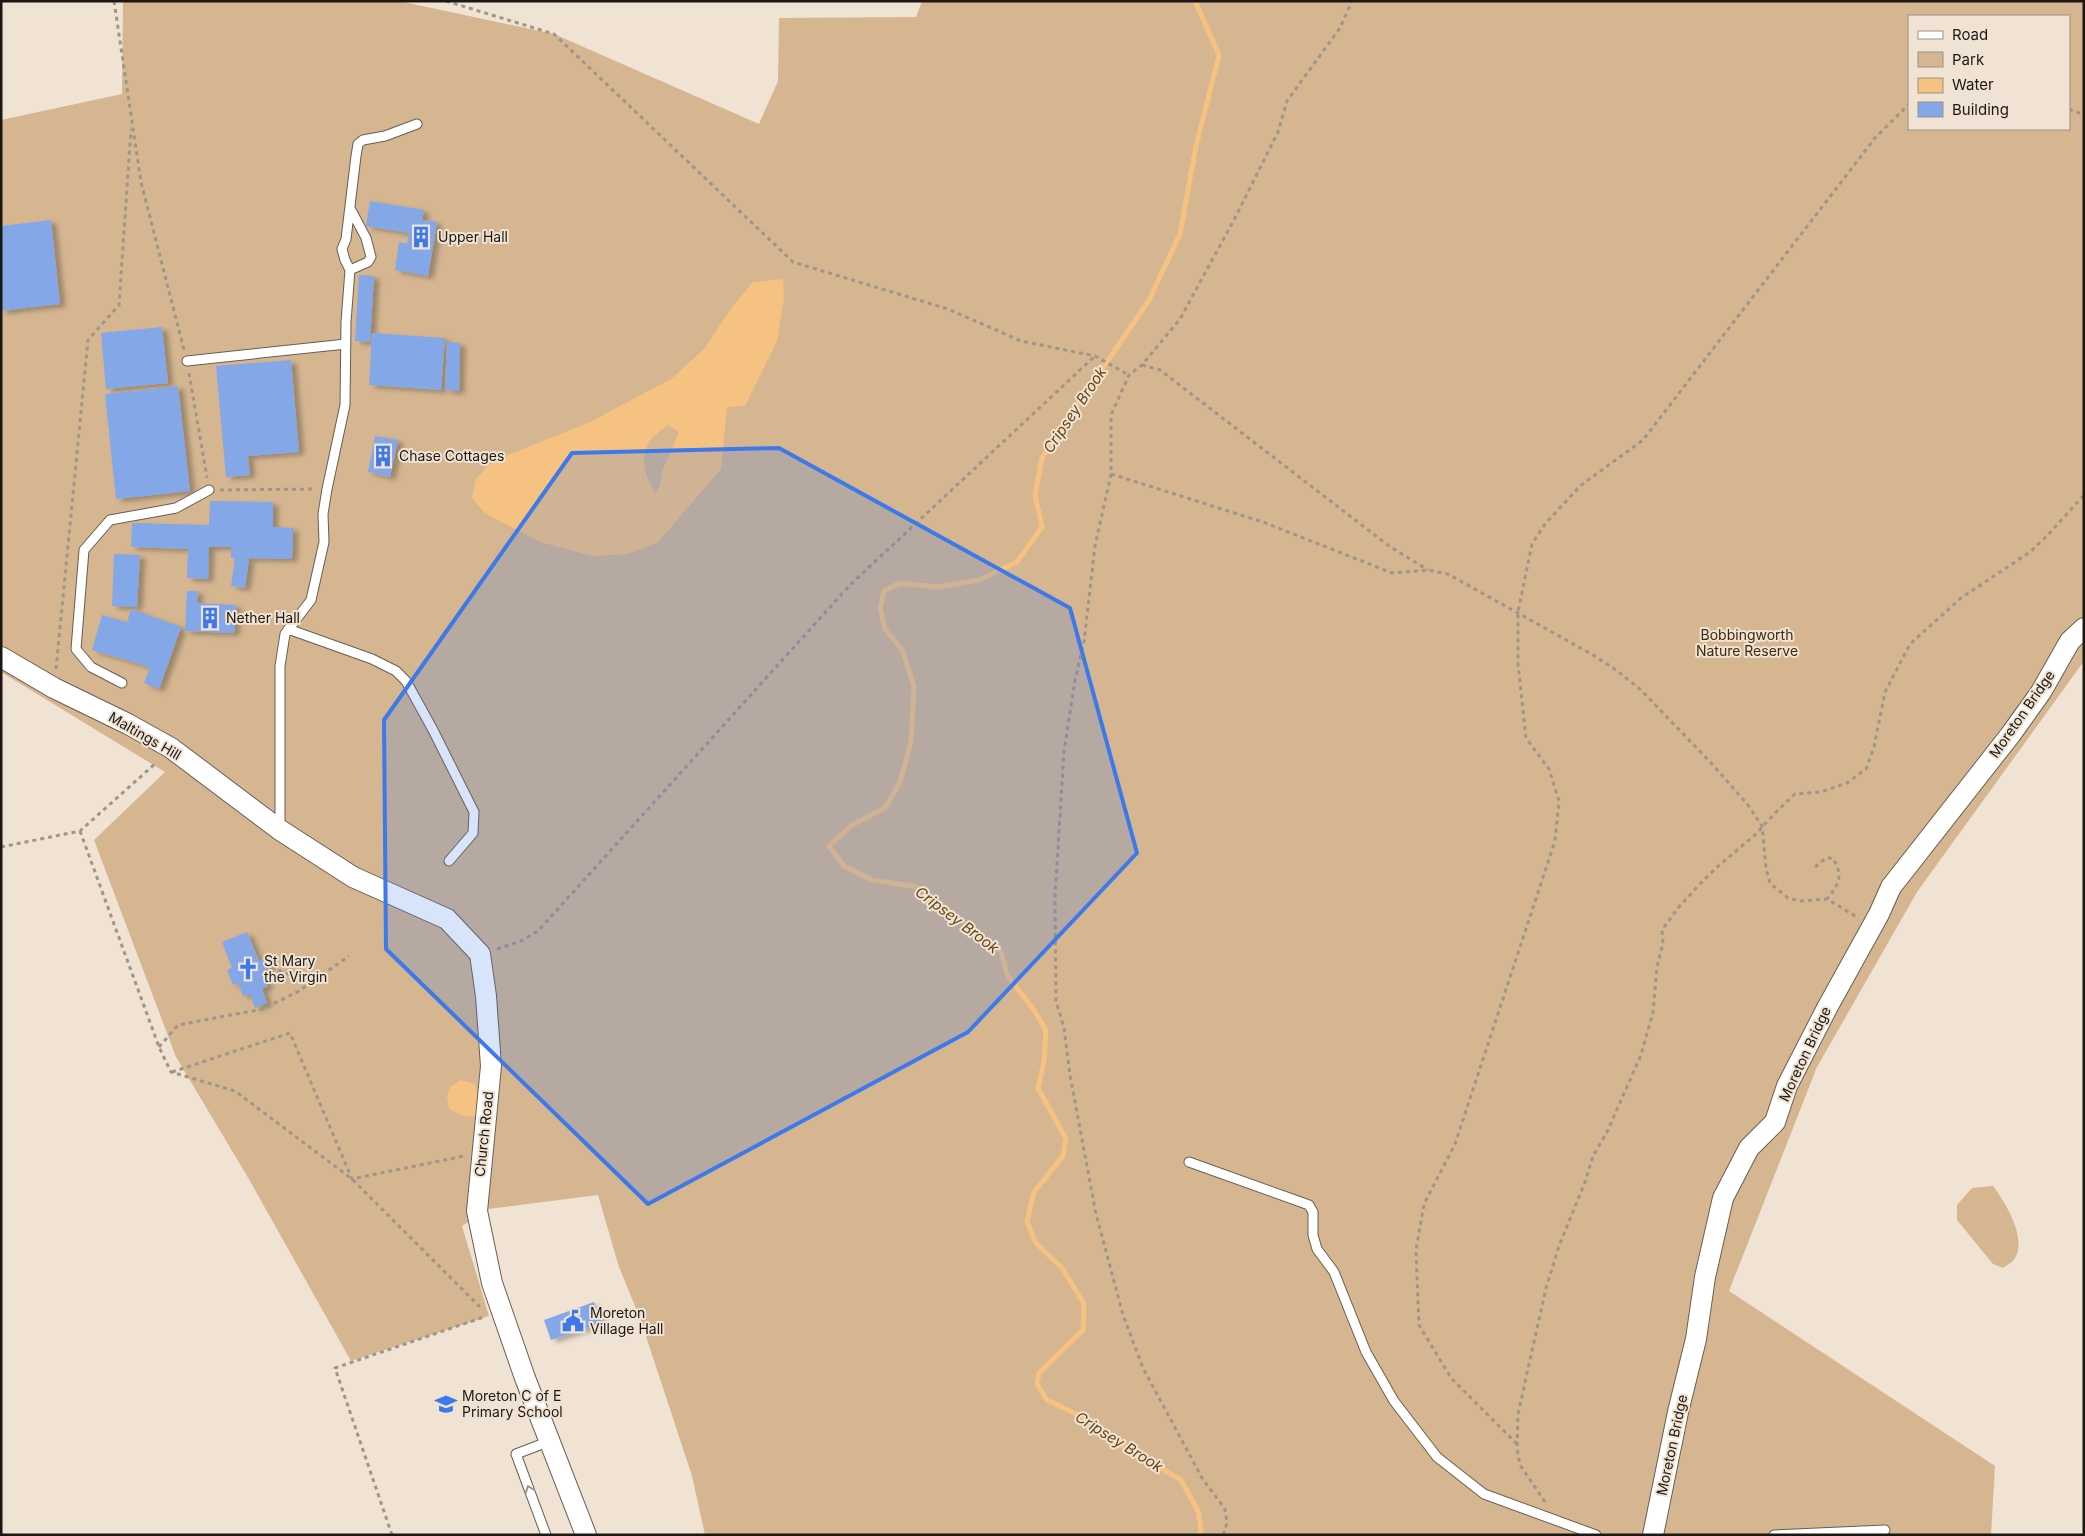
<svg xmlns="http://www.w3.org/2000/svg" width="2085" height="1536" viewBox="0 0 2085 1536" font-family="Inter,sans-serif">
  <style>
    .green { fill: #d5b691; fill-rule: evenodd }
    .water { fill: #f5c281; fill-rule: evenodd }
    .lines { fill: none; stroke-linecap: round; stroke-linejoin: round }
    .stream { stroke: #f5c281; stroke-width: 5 }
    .building { fill: #83a7e7; filter: url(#shadow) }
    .service-casing { stroke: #695e50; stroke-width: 11 }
    .tertiary-casing { stroke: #695e50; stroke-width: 22 }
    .path { stroke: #9f9589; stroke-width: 3; stroke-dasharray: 4 4; stroke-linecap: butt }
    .service { stroke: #fff; stroke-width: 9 }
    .tertiary { stroke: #fff; stroke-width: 20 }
    .oneway { stroke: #999794 }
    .marked { fill: #3d79e8; fill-opacity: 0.2; stroke: #3d79e8; stroke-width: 4; stroke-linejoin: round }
    .labels { text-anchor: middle; stroke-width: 4; stroke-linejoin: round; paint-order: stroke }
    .poi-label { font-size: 14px; fill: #1c1712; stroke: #f0e3d3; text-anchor: start }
    .park-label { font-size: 14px; fill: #3e290c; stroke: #f0e3d3 }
    .street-label { font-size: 14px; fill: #1c1712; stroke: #f0e3d3 }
    .water-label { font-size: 15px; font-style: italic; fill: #674513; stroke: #f0e3d3 }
  </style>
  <defs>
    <filter id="shadow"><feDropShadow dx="5.5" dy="3" stdDeviation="2.5" flood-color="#0004"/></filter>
  </defs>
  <rect width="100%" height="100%" fill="#f0e3d3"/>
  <path class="green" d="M123,1h276l155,33 205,90 19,-43 1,-63 137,-1 6,-16h1162v660l-167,231 -100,175 -88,224 266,175 -4,69h-1286l-13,-59 -52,-158 -21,-51 -21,-72 -109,14 -27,17 27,90 -138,45 -101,-180 -74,-124 -82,-217 71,-68 -164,-100v-552l121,-26zM1909,16h160v113h-160z
    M1993,1186c12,16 34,51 22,72 -2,4 -8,7 -12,10l-10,-4 -36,-44v-15l15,-17z"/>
  <path class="water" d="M783,279l1,19 -7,43 -32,65 -18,1 -6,62 -63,73 -30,12 -35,2 -53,-14 -55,-29 -13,-15 4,-19 12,-13 20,-11 80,-32 83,-44 33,-30 26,-39 23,-28zM668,425l11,7 -17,40 -2,14 -5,7c-8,-13 -16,-34 -7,-49 3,-7 14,-14 20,-19z
    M460,1080l15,4 4,15 -3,17c-11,2 -18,-2 -27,-7l-2,-13 3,-9z"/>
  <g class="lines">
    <path class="stream" d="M1195,1l24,54 -23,91 -16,88 -31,66 -107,158 -7,37 7,32 -25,35 -38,18 -42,7 -37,-4 -16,8 -4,17 5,21 18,22 11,36 -3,54 -11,41 -15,26 -33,17 -23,21 15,20 28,14 45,7 17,14 27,18 11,13 29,19 6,24 27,35 12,21 -2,30 -6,27 28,51 -3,17 -29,36 -7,30 9,21 26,25 22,36 -1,26 -44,43 -2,11 10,16 44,21 23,20 67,39 18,33 2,17 -2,5"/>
  </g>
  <path class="building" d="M370,201l54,9 -2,10 15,2 -9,54 -33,-6 4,-28 8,2 2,-11 -43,-7z
    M51,220l9,84 -59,7v-85z
    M359,275l15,1 -4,66 -15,-1z
    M162,327l6,56 -62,6 -5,-56z
    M372,333l73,5 -4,52 -72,-5z
    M447,342l13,1 -1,48 -14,-1z
    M291,360l8,92 -51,4 2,19 -24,2 -10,-111z
    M178,386l12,105 -74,8 -11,-105z
    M375,436l23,4 -8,37 -22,-5z
    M210,501l63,1v25l20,1 -1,31 -51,-1 8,1 -4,29 -14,-2 4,-28h-4v-11h-22l-1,32 -21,-1 1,-29 -57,-2 1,-24 77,2z
    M114,554l26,1 -3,52 -25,-1z
    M187,591h11l-1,12 39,2 -2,28 -49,-2z
    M131,609l50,18 -22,62 -15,-6 6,-16 -58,-17 10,-35 30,9 -5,-2z
    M247,932l12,29 7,-3 4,10 -8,3 6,15 -6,3 5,14 -12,5 -5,-14 -7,2 -5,-13 -5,2 -6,-15 5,-2 -10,-26z
    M594,1302l8,21 -51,17 -7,-20z"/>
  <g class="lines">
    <g class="service-casing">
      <path id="service" d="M350,208l16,30 5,19 -3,5 -18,8
        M187,361l159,-17
        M288,629l84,30 24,12 10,10 27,49 41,82 -1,21 -24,28
        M122,683l-31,-16 -15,-18 8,-99 26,-30 66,-12 33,-18
        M280,830v-164l5,-32 26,-34 13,-58 -1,-28 4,-25 18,-84 1,-83 4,-52 -5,-10 -3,-11 4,-10 10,-83 2,-12 5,-4 22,-4 32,-12
        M1189,1162l120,43 4,7v23l4,14 17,23 32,80 28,49 43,56 47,37 112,41
        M546,1535l-30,-81 34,-13
        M1774,1535l111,-5"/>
    </g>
    <g class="tertiary-casing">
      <path id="tertiary" d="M1,657l53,31 74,36 43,24 109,82 73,47 94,42 33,35 6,42 5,70 -14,145 15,72 33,95 61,157
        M1653,1535l25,-123 18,-73 9,-62 18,-79 26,-50 26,-26 12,-36 40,-78 52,-94 12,-27 120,-153 30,-42 29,-51 14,-13"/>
    </g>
    <path class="path" d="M114,1l27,181 43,168
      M446,1l108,33 239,228 155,47 73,32 74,15 34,19
      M2069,109l15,6
      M1142,365l18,5 229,176 39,24
      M189,373l18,105
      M1111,474l152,48 129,51 36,-3 20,4 145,81 23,15 25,20 72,75 35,40 14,21 4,42 4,15 18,15 13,3 26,-2 30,18
      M220,490l96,-1
      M56,669l32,-329 31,-35 12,-176
      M80,831l79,216 12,25 64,19 117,88 128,128
      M1,847l79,-16 77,-69
      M1815,867l11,-9h7c10,18 7,25 -6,41
      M497,949l24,-8 17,-10 312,-346 245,-229
      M271,967l24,10h23
      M159,1047l19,-22 85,-16 36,-18 50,-35
      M172,1072l118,-39 62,146 112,-23
      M1517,1444l-66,-66 -32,-53 -3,-75 8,-46 31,-60 100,-303 4,-40 -10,-32 -23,-31 -8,-74v-52l14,-68 13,-20 35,-38 63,-46 232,-302 34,-34
      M1545,1502l-25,-37 -3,-16 1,-35 28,-126 13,-42 26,-64 8,-26 14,-24 34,-77 12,-43 4,-45 6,-24 -1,-13 16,-22 21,-23 17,-17 39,-33 20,-22 20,-19 26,-2 26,-9 19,-14 8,-22 11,-55 25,-48 51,-46 69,-46 17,-16 37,-41
      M392,1535l-57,-167 149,-51
      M1223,1535l4,-12 -2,-14 -23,-31 -59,-110 -20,-53 -27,-101 -26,-139 -6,-47 -8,-27 -1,-104 9,-146 11,-71 9,-39 11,-95 16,-72v-59l18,-40 13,-10 38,-46 55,-101 43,-86 9,-31 53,-73 12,-27"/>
    <use href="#service" class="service"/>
    <use href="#tertiary" class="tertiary"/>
  </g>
  <defs><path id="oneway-chevron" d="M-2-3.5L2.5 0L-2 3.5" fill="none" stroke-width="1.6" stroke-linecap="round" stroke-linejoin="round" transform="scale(1.25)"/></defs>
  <use class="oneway" href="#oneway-chevron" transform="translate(529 1489) rotate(-111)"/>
  <path class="marked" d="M779,448l291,160 67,245 -169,179 -320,172 -262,-255 -2,-229 188,-267z"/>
  <defs>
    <g id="building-bare" transform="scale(1.725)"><path d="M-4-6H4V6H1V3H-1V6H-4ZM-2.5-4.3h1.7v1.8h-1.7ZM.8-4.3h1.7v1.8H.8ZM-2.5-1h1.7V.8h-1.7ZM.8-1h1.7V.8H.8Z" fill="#3d79e8" stroke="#f0e3d3" stroke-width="2.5" paint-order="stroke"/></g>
    <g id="church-bare" transform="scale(1.725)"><path d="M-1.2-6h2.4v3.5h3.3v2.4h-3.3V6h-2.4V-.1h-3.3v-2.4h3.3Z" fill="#3d79e8" stroke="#f0e3d3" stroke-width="2.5" paint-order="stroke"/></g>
    <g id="civic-bare" transform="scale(1.725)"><path d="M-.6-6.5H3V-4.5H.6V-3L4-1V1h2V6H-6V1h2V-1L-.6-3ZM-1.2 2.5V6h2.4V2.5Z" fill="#3d79e8" stroke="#f0e3d3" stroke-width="2.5" paint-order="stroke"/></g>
    <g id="school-bare" transform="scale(1.725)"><path d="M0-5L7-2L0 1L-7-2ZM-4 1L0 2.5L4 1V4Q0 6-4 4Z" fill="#3d79e8" stroke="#f0e3d3" stroke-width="2.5" paint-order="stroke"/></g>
  </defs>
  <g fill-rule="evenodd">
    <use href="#building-bare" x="421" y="237"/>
    <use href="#building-bare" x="383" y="456"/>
    <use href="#building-bare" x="210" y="618"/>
    <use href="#church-bare" x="248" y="969"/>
    <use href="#civic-bare" x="573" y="1321"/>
    <use href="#school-bare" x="446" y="1404"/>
  </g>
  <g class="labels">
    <g class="poi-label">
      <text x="438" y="242">Upper Hall</text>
      <text x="399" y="461">Chase Cottages</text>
      <text x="226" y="623">Nether Hall</text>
      <text x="264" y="966">St Mary<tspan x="264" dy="16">the Virgin</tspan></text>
      <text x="590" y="1318">Moreton<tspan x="590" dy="16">Village Hall</tspan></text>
      <text x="462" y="1401">Moreton C of E<tspan x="462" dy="16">Primary School</tspan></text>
    </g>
    <g class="park-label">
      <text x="1747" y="640">Bobbingworth<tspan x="1747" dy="16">Nature Reserve</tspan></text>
    </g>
    <g class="street-label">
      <text transform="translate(2022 714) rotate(-55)" y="5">Moreton Bridge</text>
      <text transform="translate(145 736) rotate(30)" y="5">Maltings Hill</text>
      <text transform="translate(1805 1054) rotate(-65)" y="5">Moreton Bridge</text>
      <text transform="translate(484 1134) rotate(-84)" y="5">Church Road</text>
      <text transform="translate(1672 1445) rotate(-78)" y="5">Moreton Bridge</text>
    </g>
    <g class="water-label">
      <text transform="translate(1075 410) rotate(-56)" y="5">Cripsey Brook</text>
      <text transform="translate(957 920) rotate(37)" y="5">Cripsey Brook</text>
      <text transform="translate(1119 1442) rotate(32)" y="5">Cripsey Brook</text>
    </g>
  </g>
  <rect width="2085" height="1536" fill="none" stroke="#1c1712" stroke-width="5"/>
  <rect x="1908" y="15" width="162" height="115" fill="#f0e3d3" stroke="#9b9186"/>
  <rect x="1918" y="31" width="25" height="8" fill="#ffffff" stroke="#9b9186"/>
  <text x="1952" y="40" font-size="15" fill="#1c1712">Road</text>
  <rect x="1918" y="52" width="25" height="15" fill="#d5b691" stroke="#9b9186"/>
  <text x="1952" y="65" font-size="15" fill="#1c1712">Park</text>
  <rect x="1918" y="78" width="25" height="15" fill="#f5c281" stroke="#9b9186"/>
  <text x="1952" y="90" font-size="15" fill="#1c1712">Water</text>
  <rect x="1918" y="102" width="25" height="15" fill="#83a7e7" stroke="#9b9186"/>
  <text x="1952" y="115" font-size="15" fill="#1c1712">Building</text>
</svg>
